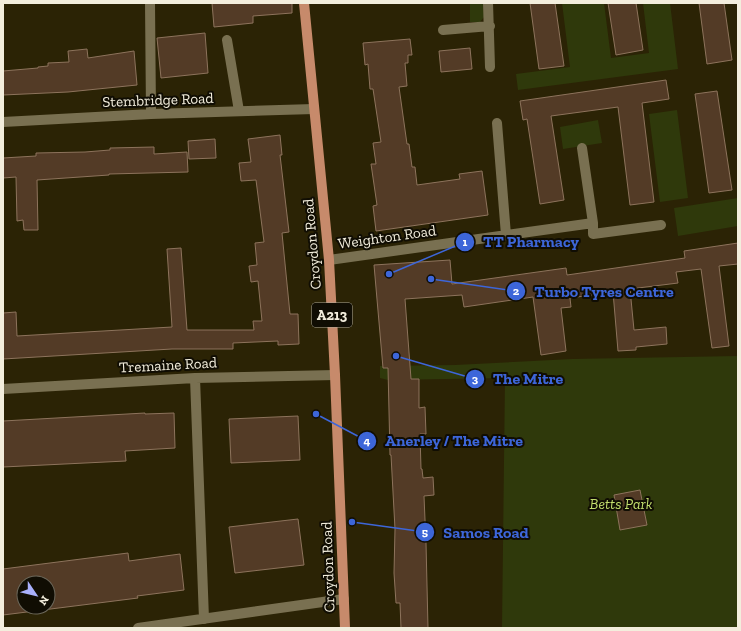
<svg xmlns="http://www.w3.org/2000/svg" width="741" height="631" viewBox="0 0 741 631" font-family="'Zilla Slab',serif">
  <style>
    .green { fill: #2f390b }
    .building { fill: #533b26; stroke: #8d735c; fill-rule: evenodd }
    .lines { fill: none; stroke-linecap: round; stroke-linejoin: round }
    .minor { stroke: #797051; stroke-width: 10 }
    .major { stroke: #c78a6b; stroke-width: 10 }
    .labels { text-anchor: middle; stroke-width: 4; stroke-linejoin: round; paint-order: stroke }
    .shield { fill: #100d03; stroke: #afaa9c; stroke-width: 1 }
    .shield-label { font-size: 14px; font-weight: bold; fill: #f3eedd }
    .street-label { font-size: 15px; fill: #f3eedd; stroke: #100d03 }
    .park-label { font-size: 15px; font-style: italic; fill: #c3de6e; stroke: #100d03 }
    .leader { fill: none; stroke: #3d66d9; stroke-width: 1.5 }
    .callout-dot { fill: #3d66d9; stroke: #100d03; stroke-width: 1.5 }
    .mark-label { font-size: 12px; text-anchor: middle; font-weight: bold; fill: #fff }
    .callout-label { font-size: 16px; text-anchor: middle; font-weight: bold; fill: #3d66d9; stroke: #100d03; stroke-width: 4; stroke-linejoin: round; paint-order: stroke }
  </style>
  <rect width="100%" height="100%" fill="#2b2305"/>
  <path class="green" d="M466,3h17l1,14 -4,5h-10v-18z
    M562,3h42l7,55 38,-5 -6,-50h27l8,66 -160,21 -2,-16 54,-7z
    M677,110l11,88 -28,4 -11,-88z
    M598,120l4,23 -39,6 -3,-22z
    M738,198v28l-60,10 -4,-28z
    M738,356v272h-236l3,-250 -117,2 -8,-2v-12l75,-1 117,-6z"/>
  <path class="building" d="M212,3h80v10l-39,3v7l-39,4z
    M530,3h25l9,63 -25,3z
    M608,3h28l7,47 -27,5z
    M699,3h25l8,57 -25,4z
    M205,33l3,40 -47,5 -4,-40z
    M410,39l2,16h-4v8h-3l2,23 -8,1 8,57h2l3,23h3l2,18 43,-6 -1,-5 23,-3 6,44 -112,16 -3,-25 4,-1 -6,-41h5l-3,-21 8,-1 -8,-53h-3l-2,-25 -3,1 -2,-22z
    M470,48l2,21 -31,3 -2,-21z
    M87,49l1,9 46,-7 3,34 -69,7 -65,3v-24l35,-3v-1l10,-1v-3l21,-1 -1,-11z
    M666,80l3,19 -27,4 12,99 -24,3 -12,-98 -67,9 13,84 -24,4 -13,-85 -4,1 -3,-19z
    M717,91l15,99 -23,3 -14,-99z
    M280,135l2,20h-2l9,77 -7,1 8,81h8l1,30 -21,1v-4l-45,2v6h-61l-169,10v-46l13,-1 1,24 155,-9 -5,-78 14,-1 6,82h67l-1,-9h9l-4,-40 -7,1 -2,-16 8,-1 -2,-22 9,-1 -8,-62 -15,1 -2,-18 12,-1 -3,-23z
    M215,139l1,19 -27,1 -1,-18z
    M154,147v7l33,-2 1,20 -79,2v1l-72,5 1,50h-14l-1,-10 -6,1 -1,-44 -13,1v-20l33,-2v-3l49,-1 25,-2v-2z
    M738,243v21l-19,2 10,80 -17,2 -11,-79 -25,3 2,11 -48,6 4,41 32,-3 1,17 -31,3v3l-18,1 -5,-59 -43,6 1,9 -10,1 5,43 -25,4 -8,-58 -69,10 -2,-12 -57,4 6,80h8v29l6,-1 1,27h-6l1,35h1l1,9 10,-1 1,18 -10,1 2,47 2,85h-27l-1,-25h-4l-2,-30 1,-44 -4,-74h-1l-2,-87h-5l-9,-103 76,-5 2,24 114,-16 1,7 118,-17 -1,-7z
    M145,413v1l29,-1 1,35 -50,3 1,10 -123,6v-46z
    M298,416l2,44 -69,3 -2,-44z
    M640,490l7,35 -27,5 -6,-35z
    M298,519l6,46 -69,8 -6,-46z
    M128,553l1,8 51,-7 4,36 -47,6 1,2 -135,17v-46zM24,583h24v24h-24z"/>
  <g class="lines">
    <path class="minor" d="M150,3l1,111
      M488,3l2,64
      M443,30l47,-4
      M227,40l12,71
      M3,122l148,-8 163,-5
      M497,123l9,112
      M582,148l11,75
      M329,260l264,-37v11l68,-9
      M195,378l9,241
      M3,389l192,-11 140,-3
      M138,628l206,-29"/>
    <path class="major" d="M304,3l25,257 6,115 10,253"/>
  </g>
  <g class="labels">
    <rect class="shield" x="312" y="303" width="40" height="24" rx="3"/>
    <g class="shield-label">
      <text x="332" y="320">A213</text>
    </g>
    <g class="street-label">
      <text transform="translate(158 100) rotate(-2)" y="5">Stembridge Road</text>
      <text transform="translate(387 237) rotate(-8)" y="5">Weighton Road</text>
      <text transform="translate(312 244) rotate(-95)" y="5">Croydon Road</text>
      <text transform="translate(168 365) rotate(-3)" y="5">Tremaine Road</text>
      <text transform="translate(328 567) rotate(-92)" y="5">Croydon Road</text>
    </g>
    <g class="park-label">
      <text x="621" y="509">Betts Park</text>
    </g>
  </g>
  <path class="leader" d="M389 274L465 242M431 279L516 291M396 356L475 379M316 414L367 441M352 522L425 532"/>
  <g class="callout-dot">
    <circle cx="389" cy="274" r="4"/>
    <circle cx="431" cy="279" r="4"/>
    <circle cx="396" cy="356" r="4"/>
    <circle cx="316" cy="414" r="4"/>
    <circle cx="352" cy="522" r="4"/>
    <circle cx="465" cy="242" r="10"/>
    <circle cx="516" cy="291" r="10"/>
    <circle cx="475" cy="379" r="10"/>
    <circle cx="367" cy="441" r="10"/>
    <circle cx="425" cy="532" r="10"/>
  </g>
  <g class="mark-label">
    <text x="465" y="246">1</text>
    <text x="516" y="295">2</text>
    <text x="475" y="383">3</text>
    <text x="367" y="445">4</text>
    <text x="425" y="536">5</text>
  </g>
  <g class="callout-label">
    <text x="531" y="247">TT Pharmacy</text>
    <text x="604" y="297">Turbo Tyres Centre</text>
    <text x="528" y="384">The Mitre</text>
    <text x="454" y="446">Anerley / The Mitre</text>
    <text x="486" y="538">Samos Road</text>
  </g>
  <rect width="741" height="631" fill="none" stroke="#f3eedd" stroke-width="8"/>
  <g transform="translate(36 595) rotate(125)"><circle r="19" fill="#100d03" stroke="#6b675a"/>
  <path d="M0-3L7 15L0 10L-7 15Z" fill="#a9b0fc"/>
  <text y="-6" font-size="11" font-weight="bold" text-anchor="middle" fill="#f3eedd">N</text>
  </g>
</svg>
